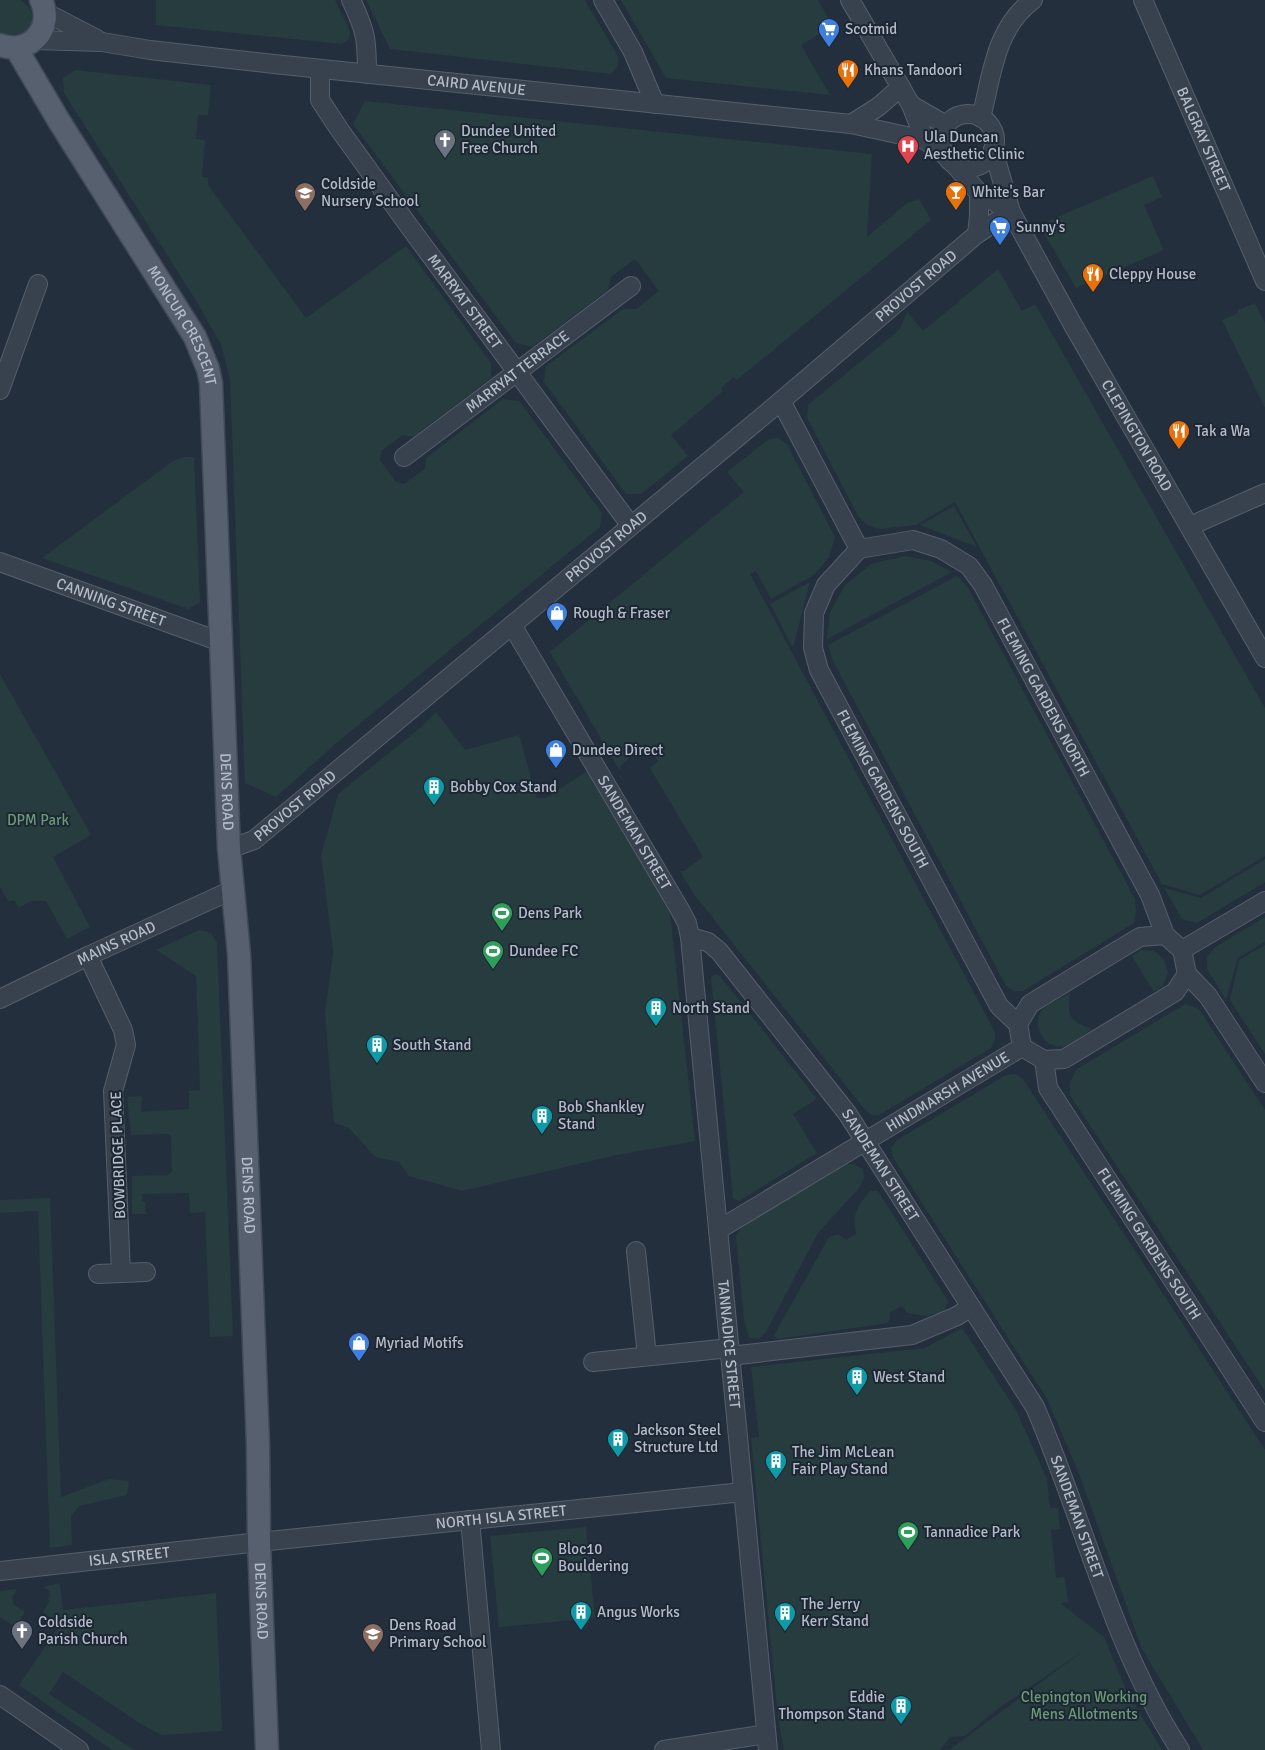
<svg xmlns="http://www.w3.org/2000/svg" width="1265" height="1750" viewBox="0 0 1265 1750" font-family="Signika,sans-serif">
  <style>
    .green { fill: #263c3f }
    .lines { fill: none; stroke-linecap: round; stroke-linejoin: round }
    .minor-casing { stroke: #565f6c; stroke-width: 20 }
    .major-casing { stroke: #414a57; stroke-width: 25 }
    .minor { stroke: #38414e; stroke-width: 18 }
    .major { stroke: #56606e; stroke-width: 22 }
    .labels { text-anchor: middle; stroke-width: 4; stroke-linejoin: round; paint-order: stroke }
    .poi-label { font-size: 15px; fill: #b4bcc9; stroke: #1d2633; text-anchor: start }
    .street-label { font-size: 15px; fill: #b4bcc9; stroke: #1d2633 }
    .park-label { font-size: 15px; fill: #6b9a76; stroke: #1d2633 }
  </style>
  <rect width="100%" height="100%" fill="#242f3e"/>
  <path class="green" d="M0,0h21l8,7 5,9c-4,18 -10,19 -27,22l-7,-6z
    M156,0h179l15,31 -1,8 -7,5 -186,-19z
    M366,0h219l34,58 -2,9 -6,7 -221,-25z
    M621,0h197l15,26 -32,19 29,50 -164,-17z
    M75,70l136,15 -3,30h-10l-2,24 9,1 -3,37 6,1v7l98,133 100,-72 85,117v15l-78,59 -10,-2 -21,15 -2,10 16,22 8,2 21,-15 1,-11 77,-59 16,2 83,112 -2,14 -260,213 -64,57 -31,-14 -15,-404 -9,-35 -26,-45 -131,-206 -1,-15z
    M365,101l507,53 -5,83 40,-34 12,-4 12,21 -194,160 -3,-3 -13,11 2,3 -52,44 17,21 -47,38h-15l-82,-112 2,-16 77,-57h13l23,-18 -24,-32 -24,18 -3,13 -76,57 -16,-4 -163,-219z
    M1153,176l9,21 -18,8 20,45 -88,38 -37,-63z
    M998,269l24,42 13,-7 230,404v148l-65,39 -38,-11 -207,-382 -39,23 -37,4 -12,-4 -9,-9 -51,-98 1,-13 92,-76 7,-17 16,19z
    M1255,303l10,20v85l-43,-88 16,-7v-3z
    M778,438l9,6 48,93 -6,20 -15,18 -43,24 -15,-28 -6,3 245,458v8l-4,8 -112,67h-6l-7,-4 -173,-218 -13,-22h4l19,-14 -53,-89 8,-7 -12,-17 -25,21 -1,6 -70,-119 194,-160 -17,-20 42,-33z
    M184,457h10l6,145 -11,7 -147,-51 131,-97z
    M954,506l23,41 -57,-22z
    M904,556l27,5 21,11 -125,67 3,-27 15,-27 26,-21z
    M957,576l10,10 168,313 1,12 -2,12 -111,68h-9l-8,-5 -173,-325 -5,-16z
    M810,582l-17,66 -23,-44z
    M0,674l91,161 -38,22 37,70 -23,12 -21,-38h-15l-12,7 -5,-8 -5,2 -9,-15z
    M436,712l29,38 54,-15 18,63h9l44,-29 80,143 25,229 -78,14 -155,36 -53,-15 -10,-14 -24,-5 -26,-29 -15,-5 -9,-109 8,-62 -12,-96 17,-62 82,-66z
    M1265,859v23l-68,41 -15,-4 -18,-31 37,10z
    M1265,917v25l-27,16 -12,42 -19,-31v-12l8,-10z
    M199,930l12,3 6,10 16,393 -23,1 -5,-125 -15,1 -1,-20 -47,1v8h3l1,12h-14v-38l36,-1 4,-4 -1,-35 -4,-2 -36,1 -4,-38 15,-1 -1,16 48,-3v-18l11,-1 -4,-114 -40,-26z
    M1265,945v109l-35,-54 9,-40z
    M1141,950l13,1 10,8 4,14 -5,13 -9,6 -22,-36z
    M715,974l5,2 97,123 -24,15 24,39 -78,48 -6,-3 -22,-221z
    M1070,993c-3,24 -1,28 22,36 -8,5 -18,14 -27,17 -20,5 -36,-22 -22,-37 6,-6 19,-11 27,-16z
    M1185,1004l14,5 66,101v281l-195,-296v-13l7,-13z
    M1016,1074l7,5 242,371v300h-62l-61,-101 -64,-178 -31,-72 -155,-243v-9l5,-7 109,-65z
    M847,1164h7l9,5 1,9 -5,10 -41,45 -52,99 -7,7 -10,-1 -5,-18 -8,-84 6,-10z
    M870,1191h8l70,110 -4,11 -18,4 -19,-3 -5,-7 -12,6v6l-2,5 -110,16 -4,-3 4,-8 51,-91 9,-3 8,6 10,-6c-5,-19 2,-29 14,-43z
    M50,1198l11,299 48,-18 20,2 -2,14 -48,11 -8,10 1,29 -22,3 -12,-337 -38,2v-13z
    M962,1328l54,82 31,69 3,29h8l2,21 -9,1 5,48 9,-1 3,25 -8,1 44,34 23,55 35,58h-213l137,-101 -87,59 -34,28 -15,1 -10,13h-156l-6,-32 -27,-280 8,-1 -8,-70 174,-19z
    M586,1527l9,91 -96,9 -9,-91z
    M60,1583l3,27 153,-17 6,138 -60,4 -23,-12 -76,-51 -14,22 85,56h-22l-93,-65 41,-60 -17,-13 7,-11 -2,-2 2,-3 -1,-6 -6,-3z
    M17,1589l-5,9 2,7 11,7 -10,15 -15,-10v-26z"/>
  <g class="lines">
    <g class="minor-casing">
      <g id="minor">
        <path d="M351,0c15,31 16,40 16,74"/>
        <path d="M603,0l30,52 22,52"/>
        <path d="M850,0l61,105 14,35 20,15"/>
        <path id="s1" d="M1143,0l122,281"/>
        <path d="M45,12l52,27"/>
        <path id="s2" d="M35,40l67,2 48,8 124,14 577,60 74,16"/>
        <path id="s3" d="M320,69v31l19,29 75,104 217,293"/>
        <path d="M911,105l35,20"/>
        <circle cx="968" cy="141" r="27"/>
        <path d="M981,118c11,-43 14,-90 52,-118"/>
        <path d="M851,124l27,-17 23,-20"/>
        <path id="s4" d="M993,149l18,63 62,113 192,333"/>
        <path d="M954,164l25,29 32,19"/>
        <path d="M977,234l2,-18v-23"/>
        <path d="M0,390l38,-106"/>
        <path d="M781,401l78,148"/>
        <path id="s5" d="M404,457l227,-171"/>
        <path d="M1190,526l75,-33"/>
        <path id="s6" d="M859,549l-33,36 -12,28 -1,35 6,22 180,336 19,18"/>
        <path id="s7" d="M859,549l54,-9 28,9 28,17 14,19 167,310 15,40"/>
        <path id="s8" d="M0,562l221,80"/>
        <path id="s9" d="M512,625l167,283 8,15 3,14 18,5 11,9 128,162 188,294c49,113 77,238 145,343"/>
        <path id="s10" d="M229,849l25,-9 527,-439 196,-167 34,-22"/>
        <path d="M1165,935l17,15 5,24 -12,18 -111,67 -20,1 -22,-13 -4,-23 12,-20 80,-49 30,-18z"/>
        <path id="s11" d="M690,937l78,813"/>
        <path d="M1182,950l83,-49"/>
        <path d="M88,956l35,74 3,15 -13,46 8,182"/>
        <path d="M1187,974l21,22 57,87"/>
        <path id="s12" d="M0,999l88,-43 144,-66"/>
        <path id="s13" d="M1044,1060l4,28 217,334"/>
        <path id="s14" d="M718,1230l304,-183"/>
        <path d="M636,1251l11,105"/>
        <path d="M98,1274l48,-2"/>
        <path d="M730,1356l182,-21 45,-19 14,-9"/>
        <path d="M593,1362l137,-14"/>
        <path d="M470,1520l21,230"/>
        <path id="s15" d="M0,1571l259,-29 484,-50"/>
        <path d="M0,1695l79,55"/>
        <path d="M664,1750l102,-16"/>
      </g>
    </g>
    <g class="major-casing">
      <g id="major">
        <path d="M0,45c29,11 55,-17 41,-45"/>
        <path id="s16" d="M16,48l43,73 136,216 13,32 3,14 18,466 10,105 19,491 1,97 8,208"/>
      </g>
    </g>
    <use href="#minor" class="minor"/>
    <use href="#major" class="major"/>
  </g>
  <defs>
    <g id="supermarket-pin" transform="scale(1.125)"><path d="M0 17L-7.5 6A9.5 9.5 0 1 1 7.5 6Z" fill="#3f7fe0" stroke="#1d2633"/><path d="M-6-5.5h2.5l.6 2H6L4.5 2H-2.5L-4.4-4H-6ZM-1.5 3.2a1.3 1.3 0 1 0 .1 0ZM3 3.2a1.3 1.3 0 1 0 .1 0Z" fill="#fff"/></g>
    <g id="restaurant-pin" transform="scale(1.125)"><path d="M0 17L-7.5 6A9.5 9.5 0 1 1 7.5 6Z" fill="#e8710a" stroke="#1d2633"/><path d="M-5-6h1v4h1v-4h1v4h1v-4h1v5L-1.5 .5V6h-2V.5L-5-1ZM5-6V6H3V1.5H1.5Q1.5-4 5-6Z" fill="#fff"/></g>
    <g id="church-pin" transform="scale(1.125)"><path d="M0 17L-7.5 6A9.5 9.5 0 1 1 7.5 6Z" fill="#6b7280" stroke="#1d2633"/><path d="M-1.2-6h2.4v3.5h3.3v2.4h-3.3V6h-2.4V-.1h-3.3v-2.4h3.3Z" fill="#fff"/></g>
    <g id="hospital-pin" transform="scale(1.125)"><path d="M0 17L-7.5 6A9.5 9.5 0 1 1 7.5 6Z" fill="#e0444e" stroke="#1d2633"/><path d="M-5-5h3v3.5h4V-5h3V5h-3V1.5h-4V5h-3Z" fill="#fff"/></g>
    <g id="bar-pin" transform="scale(1.125)"><path d="M0 17L-7.5 6A9.5 9.5 0 1 1 7.5 6Z" fill="#e8710a" stroke="#1d2633"/><path d="M-6-5H6L.8 .8V4.5H3.5V6h-7V4.5H-.8V.8Z" fill="#fff"/></g>
    <g id="school-pin" transform="scale(1.125)"><path d="M0 17L-7.5 6A9.5 9.5 0 1 1 7.5 6Z" fill="#8d6e63" stroke="#1d2633"/><path d="M0-5L7-2L0 1L-7-2ZM-4 1L0 2.5L4 1V4Q0 6-4 4Z" fill="#fff"/></g>
    <g id="shop-pin" transform="scale(1.125)"><path d="M0 17L-7.5 6A9.5 9.5 0 1 1 7.5 6Z" fill="#3f7fe0" stroke="#1d2633"/><path d="M-5-2.5h2.3a2.7 3.5 0 0 1 5.4 0H5L5.5 6h-11ZM-1.5-2.5h3a1.5 2.3 0 0 0-3 0Z" fill="#fff"/></g>
    <g id="building-pin" transform="scale(1.125)"><path d="M0 17L-7.5 6A9.5 9.5 0 1 1 7.5 6Z" fill="#0f9aa8" stroke="#1d2633"/><path d="M-4-6H4V6H1V3H-1V6H-4ZM-2.5-4.3h1.7v1.8h-1.7ZM.8-4.3h1.7v1.8H.8ZM-2.5-1h1.7V.8h-1.7ZM.8-1h1.7V.8H.8Z" fill="#fff"/></g>
    <g id="stadium-pin" transform="scale(1.125)"><path d="M0 17L-7.5 6A9.5 9.5 0 1 1 7.5 6Z" fill="#2e9e5b" stroke="#1d2633"/><path d="M0-5a6.5 5 0 1 0 0 10a6.5 5 0 1 0 0-10ZM-3.5-1.8h7v3.6h-7Z" fill="#fff"/></g>
  </defs>
  <g fill-rule="evenodd">
    <use href="#supermarket-pin" x="829" y="29"/>
    <use href="#restaurant-pin" x="848" y="70"/>
    <use href="#church-pin" x="445" y="140"/>
    <use href="#hospital-pin" x="908" y="146"/>
    <use href="#bar-pin" x="956" y="192"/>
    <use href="#school-pin" x="305" y="193"/>
    <use href="#supermarket-pin" x="1000" y="227"/>
    <use href="#restaurant-pin" x="1093" y="274"/>
    <use href="#restaurant-pin" x="1179" y="431"/>
    <use href="#shop-pin" x="557" y="613"/>
    <use href="#shop-pin" x="556" y="750"/>
    <use href="#building-pin" x="434" y="787"/>
    <use href="#stadium-pin" x="502" y="913"/>
    <use href="#stadium-pin" x="493" y="951"/>
    <use href="#building-pin" x="656" y="1008"/>
    <use href="#building-pin" x="377" y="1045"/>
    <use href="#building-pin" x="542" y="1116"/>
    <use href="#shop-pin" x="359" y="1343"/>
    <use href="#building-pin" x="857" y="1377"/>
    <use href="#building-pin" x="618" y="1439"/>
    <use href="#building-pin" x="776" y="1461"/>
    <use href="#stadium-pin" x="908" y="1532"/>
    <use href="#stadium-pin" x="542" y="1558"/>
    <use href="#building-pin" x="581" y="1612"/>
    <use href="#building-pin" x="785" y="1613"/>
    <use href="#church-pin" x="22" y="1631"/>
    <use href="#school-pin" x="373" y="1634"/>
    <use href="#building-pin" x="901" y="1706"/>
  </g>
  <g class="labels">
    <g class="poi-label">
      <text x="845" y="34">Scotmid</text>
      <text x="864" y="75">Khans Tandoori</text>
      <text x="461" y="136">Dundee United<tspan x="461" dy="17">Free Church</tspan></text>
      <text x="924" y="142">Ula Duncan<tspan x="924" dy="17">Aesthetic Clinic</tspan></text>
      <text x="321" y="189">Coldside<tspan x="321" dy="17">Nursery School</tspan></text>
      <text x="972" y="197">White's Bar</text>
      <text x="1016" y="232">Sunny's</text>
      <text x="1109" y="279">Cleppy House</text>
      <text x="1195" y="436">Tak a Wa</text>
      <text x="573" y="618">Rough &amp; Fraser</text>
      <text x="572" y="755">Dundee Direct</text>
      <text x="450" y="792">Bobby Cox Stand</text>
      <text x="518" y="918">Dens Park</text>
      <text x="509" y="956">Dundee FC</text>
      <text x="672" y="1013">North Stand</text>
      <text x="393" y="1050">South Stand</text>
      <text x="558" y="1112">Bob Shankley<tspan x="558" dy="17">Stand</tspan></text>
      <text x="375" y="1348">Myriad Motifs</text>
      <text x="873" y="1382">West Stand</text>
      <text x="634" y="1435">Jackson Steel<tspan x="634" dy="17">Structure Ltd</tspan></text>
      <text x="792" y="1457">The Jim McLean<tspan x="792" dy="17">Fair Play Stand</tspan></text>
      <text x="924" y="1537">Tannadice Park</text>
      <text x="558" y="1554">Bloc10<tspan x="558" dy="17">Bouldering</tspan></text>
      <text x="801" y="1609">The Jerry<tspan x="801" dy="17">Kerr Stand</tspan></text>
      <text x="597" y="1617">Angus Works</text>
      <text x="38" y="1627">Coldside<tspan x="38" dy="17">Parish Church</tspan></text>
      <text x="389" y="1630">Dens Road<tspan x="389" dy="17">Primary School</tspan></text>
      <text x="885" y="1702" text-anchor="end">Eddie<tspan x="885" dy="17">Thompson Stand</tspan></text>
    </g>
    <g class="street-label">
      <text dy="5" stroke="none"><textPath href="#s2" startOffset="444">CAIRD AVENUE</textPath></text>
      <text dy="5" stroke="none"><textPath href="#s1" startOffset="152">BALGRAY STREET</textPath></text>
      <text dy="5" stroke="none"><textPath href="#s10" startOffset="890">PROVOST ROAD</textPath></text>
      <text dy="5" stroke="none"><textPath href="#s3" startOffset="279">MARRYAT STREET</textPath></text>
      <text dy="5" stroke="none"><textPath href="#s16" startOffset="324">MONCUR CRESCENT</textPath></text>
      <text dy="5" stroke="none"><textPath href="#s5" startOffset="142">MARRYAT TERRACE</textPath></text>
      <text dy="5" stroke="none"><textPath href="#s4" startOffset="322">CLEPINGTON ROAD</textPath></text>
      <text dy="5" stroke="none"><textPath href="#s10" startOffset="485">PROVOST ROAD</textPath></text>
      <text dy="5" stroke="none"><textPath href="#s8" startOffset="118">CANNING STREET</textPath></text>
      <text dy="5" stroke="none"><textPath href="#s7" startOffset="268">FLEMING GARDENS NORTH</textPath></text>
      <text dy="5" stroke="none"><textPath href="#s6" startOffset="272">FLEMING GARDENS SOUTH</textPath></text>
      <text dy="5" stroke="none"><textPath href="#s16" startOffset="798">DENS ROAD</textPath></text>
      <text dy="5" stroke="none"><textPath href="#s10" startOffset="80">PROVOST ROAD</textPath></text>
      <text dy="5" stroke="none"><textPath href="#s9" startOffset="241">SANDEMAN STREET</textPath></text>
      <text dy="5" stroke="none"><textPath href="#s12" startOffset="129">MAINS ROAD</textPath></text>
      <text dy="5" stroke="none"><textPath href="#s14" startOffset="268">HINDMARSH AVENUE</textPath></text>
      <text transform="translate(118 1155) rotate(-92)" y="5">BOWBRIDGE PLACE</text>
      <text dy="5" stroke="none"><textPath href="#s9" startOffset="661">SANDEMAN STREET</textPath></text>
      <text dy="5" stroke="none"><textPath href="#s16" startOffset="1202">DENS ROAD</textPath></text>
      <text dy="5" stroke="none"><textPath href="#s13" startOffset="214">FLEMING GARDENS SOUTH</textPath></text>
      <text dy="5" stroke="none"><textPath href="#s11" startOffset="409">TANNADICE STREET</textPath></text>
      <text dy="5" stroke="none"><textPath href="#s9" startOffset="1066">SANDEMAN STREET</textPath></text>
      <text dy="5" stroke="none"><textPath href="#s15" startOffset="504">NORTH ISLA STREET</textPath></text>
      <text dy="5" stroke="none"><textPath href="#s15" startOffset="130">ISLA STREET</textPath></text>
      <text dy="5" stroke="none"><textPath href="#s16" startOffset="1608">DENS ROAD</textPath></text>
    </g>
    <g class="park-label">
      <text x="38" y="825">DPM Park</text>
      <text x="1084" y="1702">Clepington Working<tspan x="1084" dy="17">Mens Allotments</tspan></text>
    </g>
  </g>
</svg>
